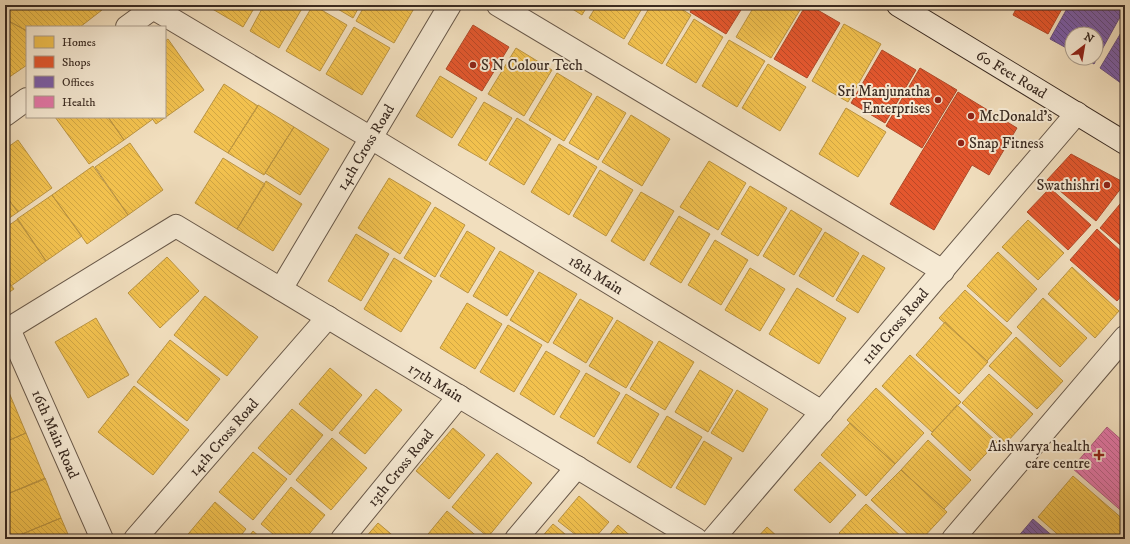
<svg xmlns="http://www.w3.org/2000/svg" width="1130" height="544" viewBox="0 0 1130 544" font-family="'IM FELL DW Pica',serif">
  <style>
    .homes { fill: url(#homes-back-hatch); stroke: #bb9441 }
    .shops { fill: url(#shops-back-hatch); stroke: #b14a2a }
    .offices { fill: url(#offices-back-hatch); stroke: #684f7f }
    .health { fill: url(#health-back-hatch); stroke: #b06080 }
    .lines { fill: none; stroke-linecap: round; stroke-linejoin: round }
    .street-casing { stroke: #685849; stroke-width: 24 }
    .secondary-casing { stroke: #3a2b22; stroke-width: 24 }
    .street { stroke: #f6ead4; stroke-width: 22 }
    .secondary { stroke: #f6ead4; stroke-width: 22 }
    .poi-dot { fill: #8f2418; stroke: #f6ead4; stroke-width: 1.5 }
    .labels { text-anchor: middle; stroke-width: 4; stroke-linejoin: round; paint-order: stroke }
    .poi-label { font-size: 15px; fill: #3a2b22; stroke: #f6ead4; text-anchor: start }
    .street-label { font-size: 15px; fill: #3a2b22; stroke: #f6ead4 }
  </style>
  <defs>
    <pattern id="homes-back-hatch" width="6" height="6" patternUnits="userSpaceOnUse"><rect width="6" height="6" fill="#f2c14e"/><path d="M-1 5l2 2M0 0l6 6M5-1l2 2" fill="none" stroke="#d0a644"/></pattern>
    <pattern id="shops-back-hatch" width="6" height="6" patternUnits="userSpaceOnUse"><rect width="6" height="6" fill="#e4572e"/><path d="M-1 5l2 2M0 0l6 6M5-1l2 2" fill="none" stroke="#ba4827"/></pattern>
    <pattern id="offices-back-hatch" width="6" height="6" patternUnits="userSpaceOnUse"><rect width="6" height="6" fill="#7b5ea7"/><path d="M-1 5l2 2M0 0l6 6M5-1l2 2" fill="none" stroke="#604a80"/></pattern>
    <pattern id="health-back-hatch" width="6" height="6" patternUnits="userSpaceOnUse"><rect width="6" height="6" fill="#e377a8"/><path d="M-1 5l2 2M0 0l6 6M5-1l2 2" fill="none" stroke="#b96288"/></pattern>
  </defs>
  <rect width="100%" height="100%" fill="#f1debd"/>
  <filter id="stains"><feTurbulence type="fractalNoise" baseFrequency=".005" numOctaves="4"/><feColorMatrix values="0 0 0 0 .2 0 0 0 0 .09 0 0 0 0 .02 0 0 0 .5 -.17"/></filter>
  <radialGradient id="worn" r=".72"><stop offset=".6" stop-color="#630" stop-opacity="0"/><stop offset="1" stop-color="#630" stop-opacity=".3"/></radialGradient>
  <path class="homes" d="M6,5h87l9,5 -22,17h-53v4l-22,-12z
    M209,5h47l-13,22 -34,-20z
    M264,5h40l-25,43 -29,-17z
    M313,5l34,20 -27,46 -34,-20z
    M331,5h29l-7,13z
    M365,5h51l-22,38 -38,-22z
    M566,5h22l-6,10z
    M597,5h47l-20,34 -35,-21z
    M651,5h24l16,10 -29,49 -34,-20z
    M755,5h48l-32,53 -35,-21z
    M5,19l22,12v34l-22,15z
    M694,19l29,18 -27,46 -30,-18z
    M844,24l37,20 -33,58 -36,-21z
    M354,27l36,21 -28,47 -36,-21z
    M168,39l36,51 -48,34 -5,-7h14v-76z
    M729,40l36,21 -28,46 -35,-21z
    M516,48l36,22 -28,46 -36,-22z
    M768,64l38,23 -26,44 -38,-23z
    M557,73l35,21 -28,47 -35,-21z
    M440,76l37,22 -25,40 -36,-22z
    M224,84l34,22 -30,47 -34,-21z
    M597,96l29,17 -28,47 -29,-17z
    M484,102l28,16 -26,43 -28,-16z
    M258,105l36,22 -30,48 -36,-22z
    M846,108l40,24 -28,45 -39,-23z
    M631,115l39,24 -28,47 -40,-24z
    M55,117h53l16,23 -35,24z
    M108,117h43l2,2 -29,21z
    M517,118l34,21 -27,46 -35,-21z
    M294,127l35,22 -29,46 -35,-22z
    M18,140l34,48 -34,24 -13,-17v-46z
    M130,143l33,47 -35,25 -33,-48z
    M559,144l38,23 -28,48 -38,-23z
    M223,158l42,26 -28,45 -42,-26z
    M709,161l37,22 -28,47 -38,-23z
    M93,166l35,49 -41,29 -35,-49z
    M600,170l33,20 -27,46 -33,-20z
    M389,178l42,25 -31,51 -42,-26z
    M266,181l36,23 -29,47 -36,-22z
    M750,186l37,22 -29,48 -37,-22z
    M641,192l33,19 -30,50 -33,-20z
    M5,195l13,17 -13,9z
    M52,195l30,41 -36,25 -29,-42z
    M435,207l30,18 -30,52 -31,-19z
    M791,210l31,19 -28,46 -31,-19z
    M679,216l31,18 -29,49 -31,-19z
    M18,219l28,42 -35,25 -6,-9v-49z
    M1028,220l36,33 -26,27 -36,-33z
    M467,231l28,17 -27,45 -28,-17z
    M825,232l34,21 -26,44 -34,-21z
    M356,234l33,20 -28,47 -33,-20z
    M715,240l33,20 -27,45 -33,-20z
    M500,251l34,20 -27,45 -34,-20z
    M998,252l39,37 -30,33 -40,-36z
    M863,255l22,13 -27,45 -22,-13z
    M167,257l32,34 -39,37 -32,-35z
    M394,258l38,23 -31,51 -37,-23z
    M1072,267l47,44 -24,27 -47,-44z
    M750,268l35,21 -25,42 -35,-21z
    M539,272l38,22 -29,49 -38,-23z
    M5,277l9,12 -9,6z
    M797,288l49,30 -27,46 -50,-30z
    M965,290l47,43 -25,28 -48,-43z
    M205,296l53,41 -31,39 -53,-41z
    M1043,298l44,40 -27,29 -43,-40z
    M580,299l33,19 -27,45 -33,-20z
    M467,303l35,21 -27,45 -35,-21z
    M96,318l33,57 -41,23 -33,-56z
    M617,320l36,22 -27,46 -37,-22z
    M945,322l43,40 -29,32 -43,-39z
    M508,325l34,20 -28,47 -34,-20z
    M1016,337l47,44 -26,28 -48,-43z
    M170,340l50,39 -33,42 -50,-39z
    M659,341l35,21 -29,48 -35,-21z
    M546,351l34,20 -26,44 -34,-21z
    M910,355l51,47 -29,30 -50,-46z
    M330,368l32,27 -30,36 -33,-27z
    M700,370l33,20 -25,42 -33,-20z
    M586,373l34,20 -26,44 -34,-20z
    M989,374l44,40 -27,29 -44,-40z
    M5,383l21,50 -21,9z
    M134,386l55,44 -36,45 -55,-43z
    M876,388l48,45 -29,31 -48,-44z
    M376,389l26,21 -37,44 -26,-21z
    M737,390l31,19 -25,43 -32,-19z
    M626,394l33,20 -29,49 -33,-20z
    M957,405l40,37 -27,29 -39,-37z
    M292,409l31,26 -33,40 -32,-27z
    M667,416l35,21 -31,51 -34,-21z
    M850,423l45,41 -29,32 -45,-41z
    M453,428l32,27 -36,44 -33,-28z
    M26,433l19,46 -40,16v-53z
    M332,438l35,30 -36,42 -35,-30z
    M928,440l43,40 -27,29 -43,-39z
    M704,441l28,17 -27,47 -29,-17z
    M253,452l34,27 -34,41 -34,-28z
    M497,453l35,30 -44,54 -36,-30z
    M820,462l36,33 -26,28 -36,-33z
    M901,470l46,42 -25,27h-9l-42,-39z
    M1073,476l52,45v18h-62l-25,-22z
    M45,478l16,40 -51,21 -5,-12v-32z
    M291,487l34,28 -20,24h-26l-18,-15z
    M579,496l30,26 -15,17h-13l-23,-18z
    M215,502l31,27 -8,10h-54z
    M866,504l38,35h-58l-7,-6z
    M447,511l33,28h-56z
    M61,518l9,21h-61h1z
    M378,523l19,16h-33z
    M553,524l18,15h-31z
    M618,525l16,14h-28z
    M767,527l13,12h-24z
    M253,531l9,8h-15z"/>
  <path class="shops" d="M694,5h50l-18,29 -36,-22z
    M806,5h3l31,18 -33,55 -33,-19z
    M1018,5h46l-16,29 -35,-19z
    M473,25l36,22 -27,44 -36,-22z
    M882,50l34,20 -31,53 -34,-20z
    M920,68l37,22 -35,58 -36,-22z
    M958,92l59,36 -28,47 -17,-10 -38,65 -44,-26z
    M1071,154l54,29 -29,38 -49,-41z
    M1050,188l41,37 -23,25 -41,-38z
    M1125,198v51l-25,-21z
    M1097,229l28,26v37l-8,9 -47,-41z"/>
  <path class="offices" d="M1069,5h56v3l-31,56 -10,-6h12v-24h-24v17l-22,-12z
    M1125,26v60l-25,-18z
    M1033,519l23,20h-40z"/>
  <path class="health" d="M1107,427l18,16v71l-53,-46z"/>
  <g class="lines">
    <g class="street-casing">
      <g id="street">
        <path id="s1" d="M148,5l223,133 451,274"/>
        <path d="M498,5l445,266"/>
        <path d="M127,27l26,-19"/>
        <path d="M5,115l22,-16"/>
        <path id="s2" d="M281,289l169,-284"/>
        <path id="s3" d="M9,329l93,210"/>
        <path id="s4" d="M5,331l171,-105 520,313"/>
        <path id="s5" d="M135,539l193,-222"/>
        <path id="s6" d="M342,539l117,-143"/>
        <path d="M516,539l61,-72"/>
        <path id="s7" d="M713,539l364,-426"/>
        <path d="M953,539l172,-202"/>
      </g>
    </g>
    <g class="secondary-casing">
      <g id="secondary">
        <path id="s8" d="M898,5l227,138"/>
      </g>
    </g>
    <use href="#street" class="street"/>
    <use href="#secondary" class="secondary"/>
  </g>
  <g class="poi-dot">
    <circle cx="473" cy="65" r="4"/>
    <circle cx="938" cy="100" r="4"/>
    <circle cx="971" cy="116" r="4"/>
    <circle cx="961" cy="143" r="4"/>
    <circle cx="1107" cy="185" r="4"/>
    <path d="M1097 449h4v4h4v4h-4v4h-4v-4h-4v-4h4z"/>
  </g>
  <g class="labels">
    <g class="poi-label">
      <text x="481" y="70">S N Colour Tech</text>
      <text x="930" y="96" text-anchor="end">Sri Manjunatha<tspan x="930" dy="17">Enterprises</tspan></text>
      <text x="979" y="121">McDonald's</text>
      <text x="969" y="148">Snap Fitness</text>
      <text x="1099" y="190" text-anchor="end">Swathishri</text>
      <text x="1090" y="451" text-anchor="end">Aishwarya health<tspan x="1090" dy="17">care centre</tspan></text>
    </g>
    <g class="street-label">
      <text dy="5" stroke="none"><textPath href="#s8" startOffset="133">60 Feet Road</textPath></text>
      <text dy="5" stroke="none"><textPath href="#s2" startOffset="165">14th Cross Road</textPath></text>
      <text dy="5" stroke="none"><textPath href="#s1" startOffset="523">18th Main</textPath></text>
      <text dy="5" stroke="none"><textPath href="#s7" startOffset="280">11th Cross Road</textPath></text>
      <text dy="5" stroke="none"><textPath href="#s4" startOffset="504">17th Main</textPath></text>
      <text dy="5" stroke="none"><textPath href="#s3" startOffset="115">16th Main Road</textPath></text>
      <text dy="5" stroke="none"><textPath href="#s5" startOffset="135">14th Cross Road</textPath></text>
      <text dy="5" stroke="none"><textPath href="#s6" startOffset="92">13th Cross Road</textPath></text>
    </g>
  </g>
  <rect width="1130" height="544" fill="none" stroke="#f1debd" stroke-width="20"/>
  <rect x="6" y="6" width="1118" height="532" fill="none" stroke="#3a2b22" stroke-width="2"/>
  <rect x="10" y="10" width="1110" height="524" fill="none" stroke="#3a2b22"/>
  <rect x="26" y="26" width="140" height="92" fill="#f6ead4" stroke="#ab9e8d"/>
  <rect x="34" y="36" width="20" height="12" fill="#f2c14e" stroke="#ab9e8d"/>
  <text x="62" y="46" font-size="12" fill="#3a2b22">Homes</text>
  <rect x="34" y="56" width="20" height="12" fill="#e4572e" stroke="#ab9e8d"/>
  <text x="62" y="66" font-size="12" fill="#3a2b22">Shops</text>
  <rect x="34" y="76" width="20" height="12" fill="#7b5ea7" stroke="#ab9e8d"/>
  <text x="62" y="86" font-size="12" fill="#3a2b22">Offices</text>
  <rect x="34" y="96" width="20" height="12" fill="#e377a8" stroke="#ab9e8d"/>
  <text x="62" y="106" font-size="12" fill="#3a2b22">Health</text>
  <g transform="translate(1084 46) rotate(31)"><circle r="19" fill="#f6ead4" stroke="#ab9e8d"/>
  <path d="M0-3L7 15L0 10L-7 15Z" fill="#8f2418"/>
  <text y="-6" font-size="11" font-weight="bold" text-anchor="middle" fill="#3a2b22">N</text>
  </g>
  <rect width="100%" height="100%" filter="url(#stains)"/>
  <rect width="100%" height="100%" fill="url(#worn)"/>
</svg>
